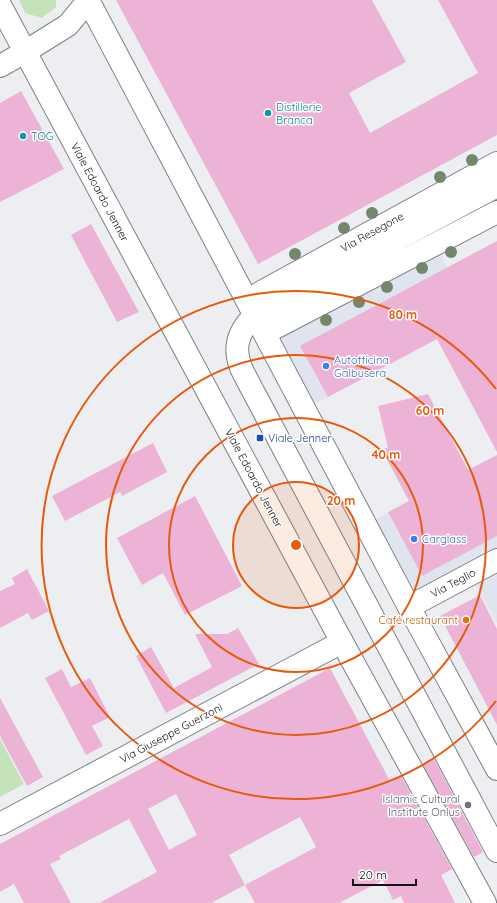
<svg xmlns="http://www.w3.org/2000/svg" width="497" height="903" viewBox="0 0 497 903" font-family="Quicksand,sans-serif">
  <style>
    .built { fill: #e0e4ef }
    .green { fill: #c5e3b8 }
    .building { fill: #edb3d7; fill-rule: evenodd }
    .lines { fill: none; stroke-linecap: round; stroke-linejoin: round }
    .minor-casing { stroke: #7d7f83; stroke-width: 24 }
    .major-casing { stroke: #7d7f83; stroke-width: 24 }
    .minor { stroke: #fff; stroke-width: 22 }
    .major { stroke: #fff; stroke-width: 22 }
    .tree { fill: #74876d }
    .ring { fill: none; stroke: #e8590c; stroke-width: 2 }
    .culture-dot { fill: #0f9aa8; stroke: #fff; stroke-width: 1.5 }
    .shop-dot { fill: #3f7fe0; stroke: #fff; stroke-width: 1.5 }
    .transit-dot { fill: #1a4fb4; stroke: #fff; stroke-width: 1.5 }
    .food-dot { fill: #e8710a; stroke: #fff; stroke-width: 1.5 }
    .worship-dot { fill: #6b7280; stroke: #fff; stroke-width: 1.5 }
    .labels { text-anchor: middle; stroke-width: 3; stroke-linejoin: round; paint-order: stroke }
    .culture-label { font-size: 11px; fill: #0d838f; stroke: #fff; text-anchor: start }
    .street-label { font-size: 11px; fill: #131315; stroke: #fff }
    .shop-label { font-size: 11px; fill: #366cbe; stroke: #fff; text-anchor: start }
    .transit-label { font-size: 11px; fill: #164399; stroke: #fff; text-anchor: start }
    .food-label { font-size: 11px; fill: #c56008; stroke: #fff; text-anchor: end }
    .worship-label { font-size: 11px; fill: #5b616d; stroke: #fff; text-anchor: end }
    .centre { fill: #e8590c; stroke: #fff; stroke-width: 2 }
    .ring-label { font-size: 12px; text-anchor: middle; font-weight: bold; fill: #e8590c; stroke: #fff; stroke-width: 3; stroke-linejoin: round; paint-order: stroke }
  </style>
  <rect width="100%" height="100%" fill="#eceef2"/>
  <path class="built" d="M438,249l26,51 -27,39 -128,68 -37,-72z
    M497,455v100l-86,46 -41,-79z
    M497,566v57l-24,-44z"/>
  <path class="green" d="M19,0h37v7l-14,11 -17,-5z
    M0,739l24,45 -24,13z"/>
  <path class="building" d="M116,0h256l34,62 -57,31 21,40 108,-60 -40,-73h59v135l-239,129z
    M21,91l43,78 -64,33v-99z
    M91,224l48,88 -22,10 -46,-87z
    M497,241v211l-60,-113 -109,58 -28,-51z
    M428,394l40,76 29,-15v81l-75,40 -34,-64 21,-11 -27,-51 6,-3 -10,-41z
    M153,443l14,29 -45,24 -2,-4 -55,29 -13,-25z
    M195,496l47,90 -57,29 -22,-42 -21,12 -25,-47z
    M27,569l22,42 -17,9 -4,-7 -28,15v-37l15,-7 -3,-6z
    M480,595l17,34v96l-57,-109z
    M238,628l21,36 -93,49 -30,-57 15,-9 23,41 38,-21 -17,-33h32z
    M330,668l60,113 11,-5 51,93 -11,6 14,28h-51l-3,-7 -8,4 -10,-20 -44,23h-84l-10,-18 -34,18h-112l58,-31 -28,-53 -70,37 2,3 -11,5 21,39h-47l-10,-19 -14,8v-48zM176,794l21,41 -28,15 -21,-41zM300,817l16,30 -71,38 -16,-30z
    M62,669l9,18 19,-9 20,39 -18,9 11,20 -17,9 -41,-77z
    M0,698l43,79 -16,9 -27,-50z
    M434,759l49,93 -9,5 -51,-92z"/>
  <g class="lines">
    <g class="minor-casing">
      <path id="minor" d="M0,66l25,-14
        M497,186l-242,129c-19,18 -23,36 -11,59l253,477
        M247,300l250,-137
        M265,333l232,-121
        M409,607l88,-47
        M0,824l342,-182"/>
    </g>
    <g class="major-casing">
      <path id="major" d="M88,0l321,607 88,162
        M0,5l342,637 143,261
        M25,52l43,-27 20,-24"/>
    </g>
    <use href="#minor" class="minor"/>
    <use href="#major" class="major"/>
  </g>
  <g class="tree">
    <circle cx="472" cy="160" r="6"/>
    <circle cx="440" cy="177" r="6"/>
    <circle cx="372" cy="213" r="6"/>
    <circle cx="344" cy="228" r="6"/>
    <circle cx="451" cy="252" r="6"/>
    <circle cx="295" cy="254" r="6"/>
    <circle cx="422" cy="268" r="6"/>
    <circle cx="387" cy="287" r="6"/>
    <circle cx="359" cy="302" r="6"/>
    <circle cx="326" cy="320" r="6"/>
  </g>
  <circle cx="296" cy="545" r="63" fill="#e8590c" fill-opacity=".12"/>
  <g class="ring">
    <circle cx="296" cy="545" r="63"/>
    <circle cx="296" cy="545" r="127"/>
    <circle cx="296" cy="545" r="190"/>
    <path d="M496 701A254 254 0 1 1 496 389"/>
  </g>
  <g class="culture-dot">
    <circle cx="268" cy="113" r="4"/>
    <circle cx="23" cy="136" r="4"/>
  </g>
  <g class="shop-dot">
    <circle cx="326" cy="366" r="4"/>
    <circle cx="414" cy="539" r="4"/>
  </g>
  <rect class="transit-dot" x="256" y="434" width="8" height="8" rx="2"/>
  <circle class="food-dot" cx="466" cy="620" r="4"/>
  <circle class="worship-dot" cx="468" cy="805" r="4"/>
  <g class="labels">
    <g class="culture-label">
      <text x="276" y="111">Distillerie<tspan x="276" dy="13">Branca</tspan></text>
      <text x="31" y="140">TOG</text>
    </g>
    <g class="street-label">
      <text transform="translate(100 192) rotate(62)" y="4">Viale Edoardo Jenner</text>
      <text transform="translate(372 232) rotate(-29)" y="4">Via Resegone</text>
      <text transform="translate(254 478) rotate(62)" y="4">Viale Edoardo Jenner</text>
      <text transform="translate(453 583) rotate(-28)" y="4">Via Teglio</text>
      <text transform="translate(171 733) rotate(-28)" y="4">Via Giuseppe Guerzoni</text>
    </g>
    <g class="shop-label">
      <text x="334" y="364">Autofficina<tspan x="334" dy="13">Galbusera</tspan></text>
      <text x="422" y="543">Carglass</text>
    </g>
    <g class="transit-label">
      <text x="268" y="442">Viale Jenner</text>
    </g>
    <g class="food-label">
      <text x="458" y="624">Café restaurant</text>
    </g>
    <g class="worship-label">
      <text x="460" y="803">Islamic Cultural<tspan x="460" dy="13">Institute Onlus</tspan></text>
    </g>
  </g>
  <circle cx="296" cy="545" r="6" class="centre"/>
  <g class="ring-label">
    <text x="403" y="319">80 m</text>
    <text x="430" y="415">60 m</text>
    <text x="386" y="459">40 m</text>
    <text x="341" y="505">20 m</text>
  </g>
  <path d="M353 879v6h63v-6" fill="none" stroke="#131315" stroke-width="2"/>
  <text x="359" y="879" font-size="12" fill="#131315" stroke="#ffffff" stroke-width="3" paint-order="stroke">20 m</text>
</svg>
